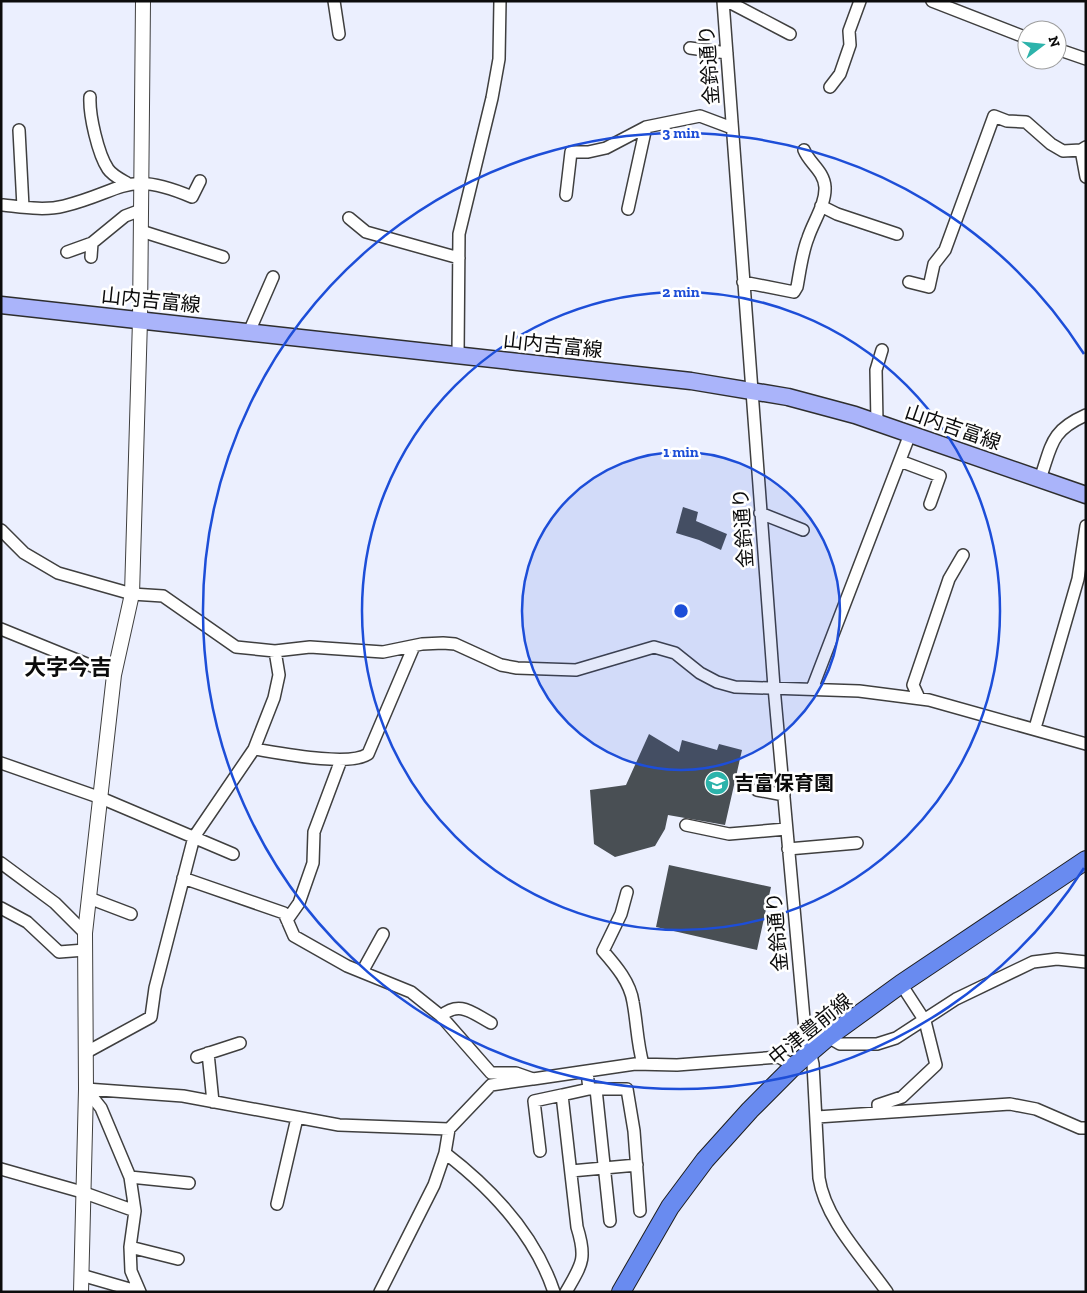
<svg xmlns="http://www.w3.org/2000/svg" width="1087" height="1293" viewBox="0 0 1087 1293" font-family="'Zilla Slab','Noto Sans JP',serif">
  <style>
    .building { fill: #494f54 }
    .lines { fill: none; stroke-linecap: round; stroke-linejoin: round }
    .minor-casing { stroke: #3f3f3f; stroke-width: 14 }
    .tertiary-casing { stroke: #3f3f3f; stroke-width: 16 }
    .secondary-casing { stroke: #2e2e2e; stroke-width: 19 }
    .primary-casing { stroke: #1d1d1d; stroke-width: 20 }
    .minor { stroke: #fff; stroke-width: 11 }
    .tertiary { stroke: #fff; stroke-width: 14 }
    .secondary { stroke: #aab4fa; stroke-width: 16 }
    .primary { stroke: #698bf0; stroke-width: 18 }
    .ring { fill: none; stroke: #1d4ed8; stroke-width: 2.5 }
    .labels { text-anchor: middle; stroke-width: 5; stroke-linejoin: round; paint-order: stroke }
    .street-label { font-size: 20px; fill: #0c0c0c; stroke: #fff }
    .poi-label { font-size: 20px; font-weight: bold; fill: #0c0c0c; stroke: #fff; text-anchor: start }
    .quarter-label { font-size: 22px; font-weight: bold; fill: #0c0c0c; stroke: #fff }
    .centre { fill: #1d4ed8; stroke: #fff; stroke-width: 2.5 }
    .ring-label { font-size: 15px; text-anchor: middle; font-weight: bold; fill: #1d4ed8; stroke: #fff; stroke-width: 5; stroke-linejoin: round; paint-order: stroke }
  </style>
  <rect width="100%" height="100%" fill="#ebeffe"/>
  <path class="building" d="M683,507l15,5 -2,9 31,13 -6,16 -22,-10 -23,-7z
    M649,734l30,18 3,-12 35,10 2,-6 23,6 -17,75 -57,-10 -3,14 -10,17 -40,11 -21,-13 -4,-54 36,-5z
    M669,865l102,22 -14,63 -101,-23z"/>
  <g class="lines">
    <g class="minor-casing">
      <path id="minor" d="M334,1l5,33
        M723,1l51,686 31,343 8,34 6,114c6,41 44,80 68,114
        M727,1l63,33
        M932,1l95,37
        M690,48l37,5
        M1057,49l29,10
        M830,87l10,-13 10,-29 -1,-14 11,-30
        M90,97c-1,18 8,57 18,72 4,6 12,10 19,14
        M19,130l4,77
        M1086,147l-5,3 5,27
        M566,195l5,-43h17l18,-4 40,-21 54,-11 32,12
        M3,205c19,2 41,6 61,1 60,-15 62,-37 128,-9l8,-16
        M821,206l16,8 60,20
        M628,209l18,-82
        M349,218l17,14 93,26
        M141,231l82,26
        M67,252l25,-9
        M91,257l1,-14 33,-27 16,-6
        M743,282l51,10 3,-5c3,-16 5,-34 11,-49 5,-16 18,-34 17,-51 -1,-16 -16,-24 -21,-37
        M909,282l20,5 5,-23 11,-14 49,-134 13,5 19,1 25,22 12,7 18,-1
        M249,332l24,-55
        M458,355l1,-121 33,-136 7,-39 1,-58
        M877,423l-1,-53 6,-20
        M900,461l40,15 -10,28
        M1040,479c12,-34 10,-48 46,-64
        M760,513l43,17
        M1,530l23,23 34,20 74,21 31,2 73,51 39,4 35,-4 73,5 39,-8 21,-1 12,1 46,21 16,3 59,2 78,-23 21,6 25,20 17,9 18,5 124,4 70,9 157,44
        M1,629l113,46
        M812,689l98,-255
        M919,698l-6,-13 36,-106 14,-24
        M1035,728l43,-149 8,-53
        M254,749c25,4 95,18 114,5l46,-108
        M1,763l100,35 132,56
        M757,790l27,5
        M686,825l43,9 57,-5
        M788,849l69,-6
        M1,863l54,40 30,30
        M183,878l101,35 10,23 53,30 64,26 30,24 50,57h25l17,6 102,-15 42,1 102,-8 15,9
        M627,892l-6,22 -18,37c13,15 27,31 30,51 4,21 4,41 10,62
        M89,898l42,16
        M1,908l26,14 32,30 26,-2
        M287,920l12,-17 14,-40 1,-31 27,-72
        M362,972l21,-38
        M441,1016c19,-16 31,-3 50,7
        M828,1037l12,7h37l19,-6 60,-39 77,-37 24,-3 29,3
        M85,1053l66,-36 4,-29 39,-151 60,-88 20,-51 5,-23 -4,-24
        M208,1053l5,49
        M197,1057l43,-14
        M532,1079l-41,6 -42,44 -4,24c47,36 90,82 109,139
        M86,1089l97,7 156,29 110,4
        M86,1089l15,19 29,69 59,6
        M589,1089h38l7,42 6,80
        M596,1089l14,132
        M879,1113l-1,-8 24,-8 34,-32 -11,-44 -24,-37
        M817,1117l193,-13 26,5 44,19h6
        M540,1151l-6,-50 28,-6
        M1,1169l81,23 53,19 -5,-34
        M571,1171l66,-6
        M277,1204l20,-86
        M135,1211l-5,36 48,12
        M130,1247l1,24 9,21
        M81,1275l59,17
        M380,1292l54,-107 11,-32
        M566,1292c16,-28 21,-33 11,-65l-15,-132 27,-6 -2,-17"/>
    </g>
    <g class="tertiary-casing">
      <path id="tertiary" d="M81,1292l5,-203 -1,-156 29,-258 18,-81 8,-274 3,-319"/>
    </g>
    <g class="secondary-casing">
      <path id="secondary" d="M1,305l690,76 97,16 67,18 231,80"/>
    </g>
    <g class="primary-casing">
      <path id="primary" d="M621,1292l49,-85 35,-47 45,-50 44,-44 34,-29 73,-53 185,-124"/>
    </g>
    <use href="#minor" class="minor"/>
    <use href="#tertiary" class="tertiary"/>
    <use href="#secondary" class="secondary"/>
    <use href="#primary" class="primary"/>
  </g>
  <circle cx="681" cy="611" r="159" fill="#1d4ed8" fill-opacity=".12"/>
  <g class="ring">
    <circle cx="681" cy="611" r="159"/>
    <circle cx="681" cy="611" r="319"/>
    <path d="M1084 868A478 478 0 1 1 1084 354"/>
  </g>
  <defs>
    <g id="school-disc" transform="scale(1.25)"><circle r="9.5" fill="#2db3ab" stroke="#fff"/><path d="M0-5L7-2L0 1L-7-2ZM-4 1L0 2.5L4 1V4Q0 6-4 4Z" fill="#fff"/></g>
  </defs>
  <g fill-rule="evenodd">
    <use href="#school-disc" x="717" y="783"/>
  </g>
  <g class="labels">
    <g class="street-label">
      <text transform="translate(709 65) rotate(-94)" y="7">金鈴通り</text>
      <text transform="translate(151 300) rotate(6)" y="7">山内吉富線</text>
      <text transform="translate(553 345) rotate(6)" y="7">山内吉富線</text>
      <text transform="translate(953 427) rotate(19)" y="7">山内吉富線</text>
      <text transform="translate(743 528) rotate(-94)" y="7">金鈴通り</text>
      <text transform="translate(777 932) rotate(-95)" y="7">金鈴通り</text>
      <text transform="translate(810 1029) rotate(-39)" y="7">中津豊前線</text>
    </g>
    <g class="poi-label">
      <text x="734" y="790">吉富保育園</text>
    </g>
    <g class="quarter-label">
      <text x="68" y="675">大字今吉</text>
    </g>
  </g>
  <circle cx="681" cy="611" r="8" class="centre"/>
  <g class="ring-label">
    <text x="681" y="138">3 min</text>
    <text x="681" y="297">2 min</text>
    <text x="681" y="457">1 min</text>
  </g>
  <rect width="1087" height="1293" fill="none" stroke="#0c0c0c" stroke-width="5"/>
  <g transform="translate(1042 45) rotate(74)"><circle r="24" fill="#ffffff" stroke="#9e9e9e"/>
  <path d="M0-4L9 19L0 12L-9 19Z" fill="#2db3ab"/>
  <text y="-8" font-size="14" font-weight="bold" text-anchor="middle" fill="#0c0c0c">N</text>
  </g>
</svg>
